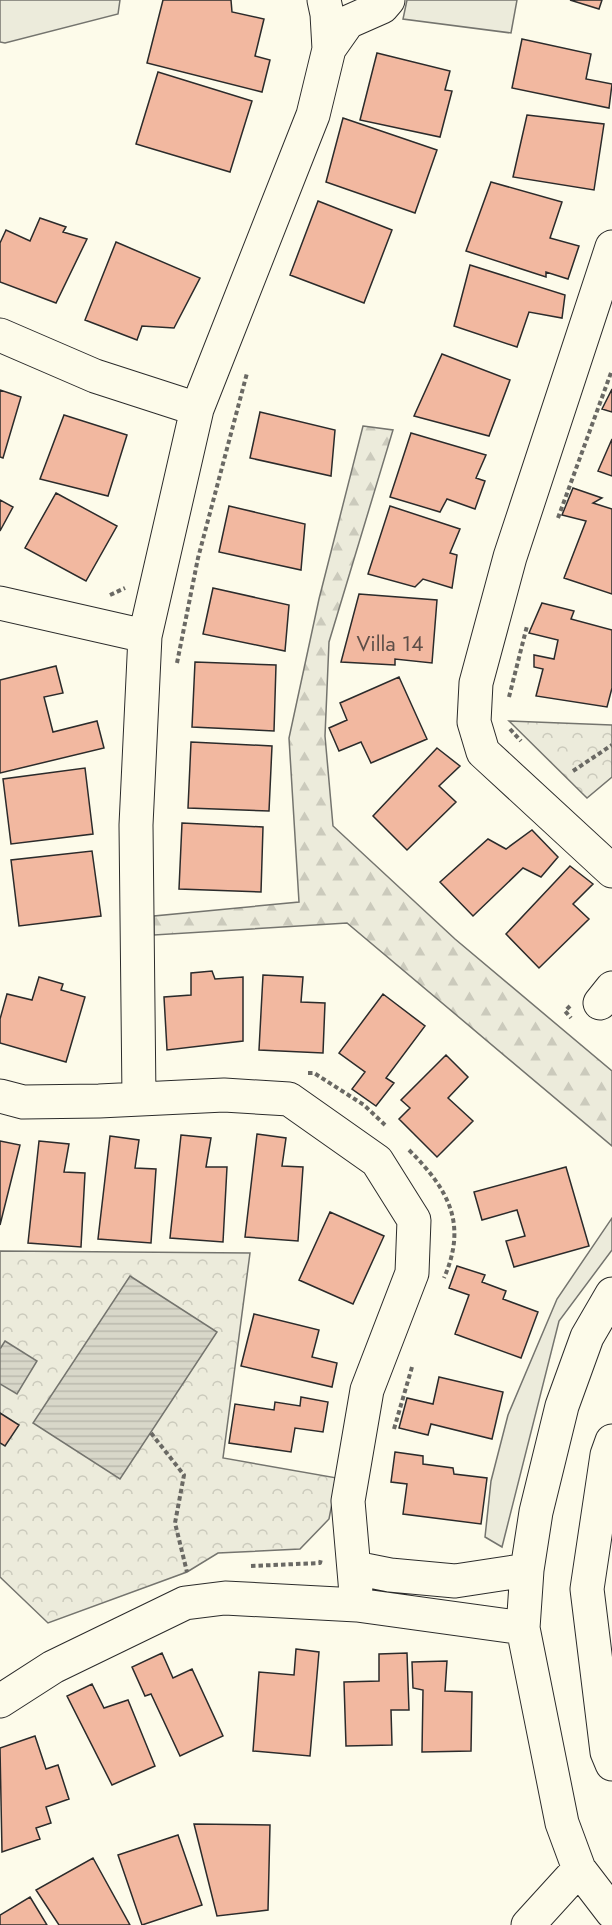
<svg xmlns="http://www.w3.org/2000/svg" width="612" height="1925" viewBox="0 0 612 1925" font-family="Jost,sans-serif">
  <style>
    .grass { fill: #ecebdb; stroke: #74746e; stroke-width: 1.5 }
    .forest { fill: url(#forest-firs); stroke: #74746e; stroke-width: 1.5 }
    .park { fill: url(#park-crowns); stroke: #74746e; stroke-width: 1.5 }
    .water { fill: url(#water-rules); stroke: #74746e; stroke-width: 1.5 }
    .building { fill: #f2b8a0; stroke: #2b2b2b; stroke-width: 1.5 }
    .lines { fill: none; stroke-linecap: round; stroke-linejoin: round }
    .minor-casing { stroke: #2b2b2b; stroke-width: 35 }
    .path { stroke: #6a6964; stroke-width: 4; stroke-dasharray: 4.5 3; stroke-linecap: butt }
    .minor { stroke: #fdfbea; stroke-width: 33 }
    .labels { text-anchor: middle; stroke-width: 4.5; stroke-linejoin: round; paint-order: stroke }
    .number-label { font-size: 21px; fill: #5d4e48 }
  </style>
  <defs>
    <pattern id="forest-firs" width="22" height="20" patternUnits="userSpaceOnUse" patternTransform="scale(1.5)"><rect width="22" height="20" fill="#ecebdb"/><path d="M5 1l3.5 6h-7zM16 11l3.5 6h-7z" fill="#cbcabc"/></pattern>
    <pattern id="park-crowns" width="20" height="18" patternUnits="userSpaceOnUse" patternTransform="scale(1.5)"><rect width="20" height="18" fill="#ecebdb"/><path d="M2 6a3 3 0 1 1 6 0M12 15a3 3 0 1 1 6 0" fill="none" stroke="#cbcabc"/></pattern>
    <pattern id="water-rules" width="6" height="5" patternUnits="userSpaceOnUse" patternTransform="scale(1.5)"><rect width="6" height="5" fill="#d8d7c9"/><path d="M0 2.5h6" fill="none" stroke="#bab9ad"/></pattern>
  </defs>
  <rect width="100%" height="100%" fill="#fdfbea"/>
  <path class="grass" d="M0,0h120l-2,14 -113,29 -5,-1z
    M407,0h110l-6,33 -108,-14z
    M612,1218v32l-53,71 -57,226 -17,-10 6,-56 17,-66 49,-116z"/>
  <path class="forest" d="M363,426l30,4 -64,212 -4,94 8,90 122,113 157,132v75l-265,-223 -193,12v-19l145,-14 -10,-164 30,-139z"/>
  <path class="park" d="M509,721l103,4v52l-25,21z
    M0,1251l250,2 -27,205 114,20 -8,41 -29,30 -82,4 -31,19 -139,51 -48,-46z"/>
  <path class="water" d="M130,1276l87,56 -97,147 -87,-56z
    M5,1341l32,20 -20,33 -17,-10v-35z"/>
  <path class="building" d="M163,0h68l1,12 32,7 -9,37 15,4 -8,32 -115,-29z
    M570,0h32l-3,9z
    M522,39l69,15 -5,25 26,5 -3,24 -97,-20z
    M377,53l73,18 -5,19 7,1 -12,46 -80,-17z
    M158,72l94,29 -22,71 -94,-28z
    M527,115l77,9 -10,66 -81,-13z
    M343,118l94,32 -22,63 -89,-31z
    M491,182l71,20 -12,36 29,8 -11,33 -22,-7v5l-80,-26z
    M318,201l74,29 -28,73 -74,-28z
    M40,218l26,9 -3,5 24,7 -31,64 -56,-21v-39l6,-13 24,11z
    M116,242l84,36 -26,50 -32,-2 -5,14 -52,-20z
    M470,265l95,30 -3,23 -33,-6 -12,35 -63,-21z
    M442,354l68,26 -21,56 -75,-20z
    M612,389v23l-10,-3z
    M0,390l21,7 -18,61 -3,-1z
    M260,412l75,18 -4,46 -81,-18z
    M64,415l63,20 -19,61 -68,-17z
    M411,433l75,22 -10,23 9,3 -10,28 -28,-10 -7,13 -50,-15z
    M612,439v37l-14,-5z
    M573,488l29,10 -9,5 19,6v85l-48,-16 22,-57 -24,-6z
    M56,493l61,33 -31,55 -61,-33z
    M0,500l13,7 -13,24z
    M229,506l76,18 -4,46 -82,-18z
    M390,506l70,23 -10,24 7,2 -5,33 -29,-9 -8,8 -47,-13z
    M213,588l76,17 -4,46 -82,-17z
    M359,594l78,6 -5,63 -37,-4v6l-54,-3z
    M542,603l32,8 -3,8 41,11v58l-5,19 -71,-11 7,-27 -9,-2v-12l20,4 4,-19 -29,-7z
    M195,662l81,3 -2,66 -82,-4z
    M56,666l7,27 -19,4 9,35 44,-11 7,27 -104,25v-93z
    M399,677l28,62 -56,24 -10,-21 -22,9 -10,-23 18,-8 -7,-17z
    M191,742l81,4 -3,65 -81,-3z
    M437,748l23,18 -21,20 17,16 -49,48 -34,-34z
    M85,768l8,66 -82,10 -8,-65z
    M182,823l81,4 -2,65 -82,-3z
    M532,830l26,27 -17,20 -18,-9 -50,48 -33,-34 48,-43 18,10z
    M92,851l9,65 -82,10 -8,-66z
    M570,866l23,18 -20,20 16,15 -50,49 -33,-34z
    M212,971l3,8 28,-2v64l-76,9 -3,-53 27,-2v-22z
    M263,975l40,2 -2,25 24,1 -2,50 -64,-3z
    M39,977l24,7 -2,6 24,7 -19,65 -66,-19v-24l7,-25 25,6z
    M383,994l42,32 -39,52 8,5 -18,23 -24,-17 13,-17 -26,-19z
    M446,1055l22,22 -20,21 25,23 -36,36 -38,-38 11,-11 -9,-8z
    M257,1134l29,4 -4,28 21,1 -5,74 -53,-4z
    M181,1135l30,3 -5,29h21l-4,75 -53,-4z
    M110,1136l29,4 -4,28 21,1 -5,74 -53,-4z
    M0,1141l20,4 -20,80z
    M39,1141l30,3 -5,28 21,1 -4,74 -53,-4z
    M566,1167l23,79 -75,21 -8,-26 19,-5 -8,-26 -35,10 -8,-28z
    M330,1212l54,24 -31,68 -54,-24z
    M457,1266l28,9 -3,7 24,9 -3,8 35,13 -17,46 -66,-24 14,-39 -20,-7z
    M254,1314l65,16 -7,27 25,6 -5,24 -91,-21z
    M439,1377l64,15 -11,47 -61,-15 -3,11 -29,-7 8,-30 26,6z
    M301,1397l27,5 -5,30 -28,-4 -4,24 -62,-9 6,-39 39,6 1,-8 25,4z
    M0,1413l19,12 -14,21 -5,-3z
    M395,1452l28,4v8l30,4 1,6 33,4 -6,46 -78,-10 4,-30 -16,-2z
    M296,1649l23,3 -9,104 -57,-5 6,-79 35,3z
    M162,1653l11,25 19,-9 31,67 -43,20 -29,-62 -6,2 -13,-29z
    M407,1653l2,57h-18l1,35 -46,1 -2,-64 35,-1v-27z
    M447,1661l-2,30 27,1 -1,59 -49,1 1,-62 -10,-2 -1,-26z
    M92,1684l12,24 24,-8 27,66 -43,19 -45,-89z
    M35,1736l11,33 12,-4 11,34 -23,8 5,16 -15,5 4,11 -38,13 -2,-104z
    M194,1824l76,1 -2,85 -51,6z
    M178,1835l24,70 -60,20 -24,-70z
    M93,1858l37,67h-71l-23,-35z
    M30,1897l17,28h-47v-10z"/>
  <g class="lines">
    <g class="minor-casing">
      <path id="minor" d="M329,49l19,-27 34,-15 6,-7
        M612,247l-102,310 -34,126 -2,39 9,30 129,119
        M0,335l95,41 102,33
        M0,603l145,33
        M600,1003l12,-15
        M0,1096l23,6 76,-1 125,-6 65,4 88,62 37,59 -2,53 -45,117 -19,111 9,104 -132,-7 -40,5 -132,64 -53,34
        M139,1099l-3,-274 9,-189 52,-227 116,-294 16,-66 -2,-35 -3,-14
        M612,1294l-25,43 -25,69 -26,106 -9,58 -4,58 39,195 17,46 33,43
        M612,1441l-5,14 -20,134 20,163 5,12
        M355,1568l35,7 65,6 72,-11
        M357,1605l166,23
        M528,1925l51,-56"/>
    </g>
    <path class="path" d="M558,518l54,-148
      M110,595l15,-7
      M177,663l21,-105 49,-185
      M509,697l18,-71
      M510,729l11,12
      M573,771l39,-26
      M570,1006l-5,5 6,7
      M308,1073h6l50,32 21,20
      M409,1150c39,39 59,73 35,128
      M394,1429l18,-62
      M151,1433l33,42 -9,48 12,49
      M251,1566l69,-3 1,-4"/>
    <use href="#minor" class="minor"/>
  </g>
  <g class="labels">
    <g class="number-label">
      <text x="390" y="651">Villa 14</text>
    </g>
  </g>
</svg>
